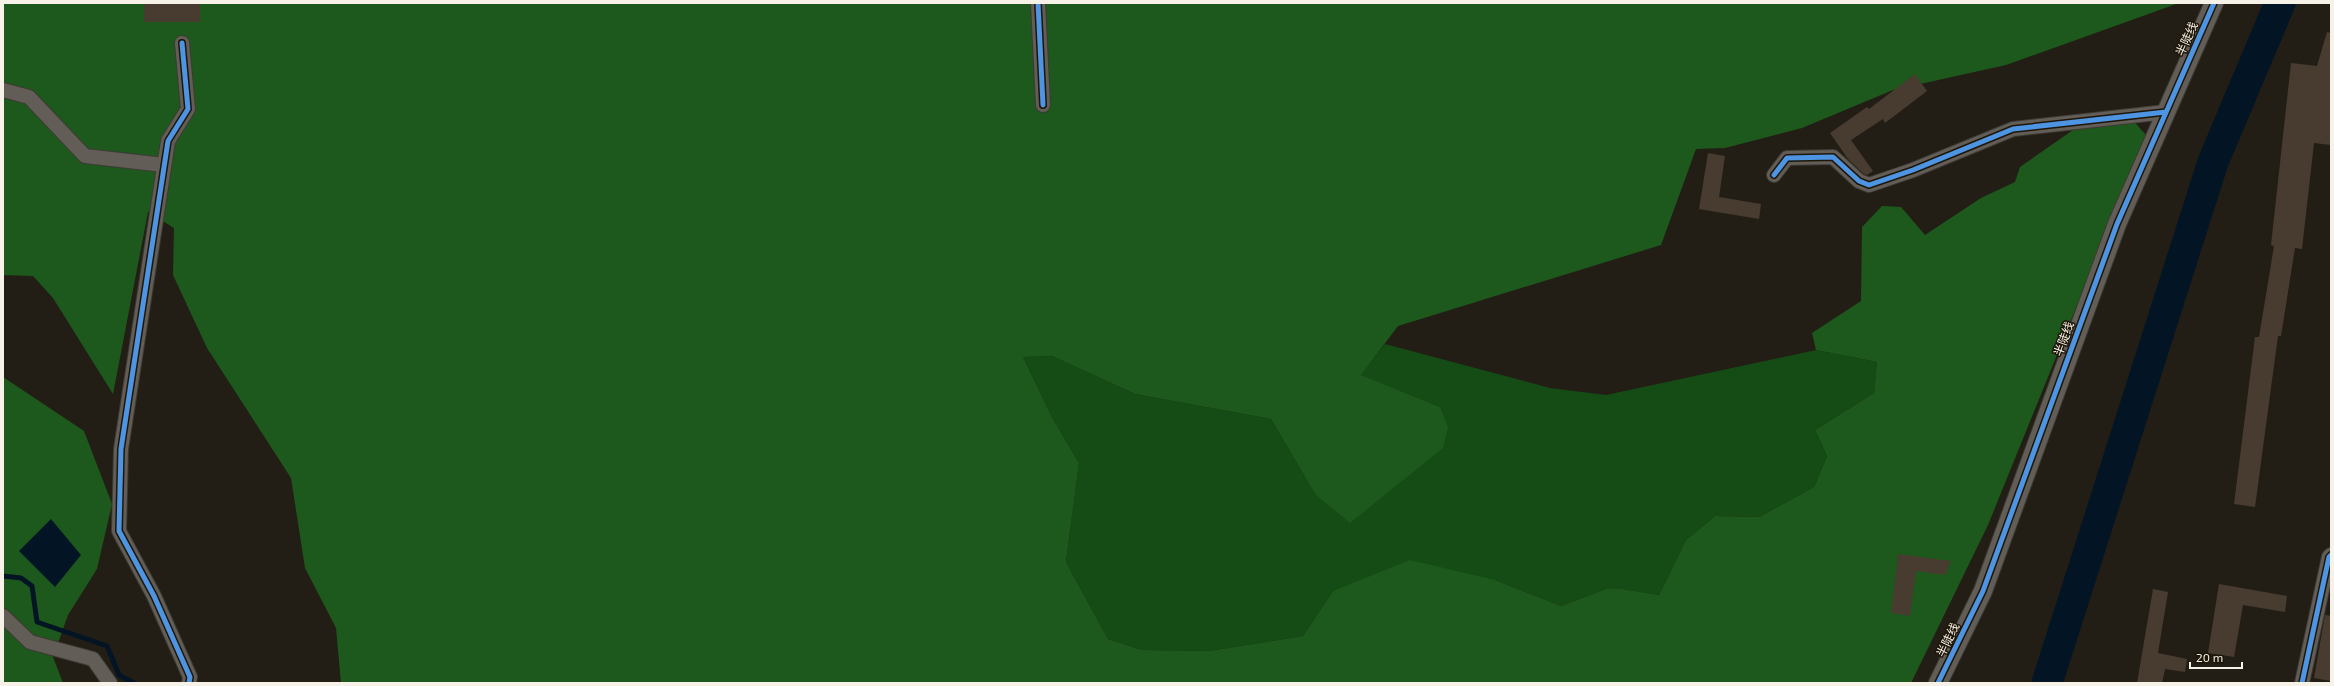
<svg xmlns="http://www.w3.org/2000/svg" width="2334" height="686" viewBox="0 0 2334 686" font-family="'Exo 2','Noto Sans SC',sans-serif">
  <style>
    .green { fill: #154b14 }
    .forest { fill: #1d591c }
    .water { fill: #031524 }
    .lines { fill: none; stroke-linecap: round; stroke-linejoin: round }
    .stream { stroke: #031524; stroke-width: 5 }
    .river { stroke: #031524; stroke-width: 31 }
    .building { fill: #483c30 }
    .minor-casing { stroke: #3e3a34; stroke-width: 16 }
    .tertiary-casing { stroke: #3e3a34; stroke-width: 20 }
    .minor { stroke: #625e57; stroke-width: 14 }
    .tertiary { stroke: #625e57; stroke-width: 18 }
    .cycleway-casing { stroke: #1e1608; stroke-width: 8 }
    .cycleway { stroke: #4d94e3; stroke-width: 5 }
    .labels { text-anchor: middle; stroke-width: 3; stroke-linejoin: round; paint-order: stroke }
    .street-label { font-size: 12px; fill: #f7f2e8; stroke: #1e1608 }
  </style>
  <rect width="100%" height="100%" fill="#221e16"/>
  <path class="green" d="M1385,344l165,44 56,7 210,-45 61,12 -3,31 -59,37 12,26 -13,31 -55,30 -44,-1 -29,24 -27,55 -37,-6h-16l-45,17 -66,-26 -162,11 -30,45 -94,15 -67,-1 -34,-11 -42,-77 13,-99 -26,-44 -30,-62 29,-1 83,38 136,25 44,75 125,-87 -80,-32z"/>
  <path class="forest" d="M3,3h2176l-173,62 -113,25 -91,38 -77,20 -29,1 -35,96 -263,81 -37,49 79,32 8,20 -5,21 -93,75 -35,-29 -44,-75 -136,-25 -83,-38 -29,1 30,62 26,44 -13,99 42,77 34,11 67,1 94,-15 30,-45 77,-31 85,20 66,26 45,-17h16l37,6 27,-55 29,-24 44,1 55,-30 13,-31 -12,-26 59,-37 3,-31 -61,-12 -4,-17 49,-32 1,-74 20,-21 19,1 24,28 56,-37 34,-16 5,-15 53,-37 56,-14 17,19 -158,390 -77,158h-1570l-5,-55 -31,-60 -14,-90 -84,-130 -34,-73 1,-47 -26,-16 -35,182 -60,-96 -20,-22 -30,-1z
    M3,377l81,54 28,73 -15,65 -29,46 -15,42 10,26h-60z"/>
  <path class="water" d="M51,519l30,36 -26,32 -36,-36z"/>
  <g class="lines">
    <path class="stream" d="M3,576l18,2 11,8 5,36 70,24 12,29 15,8"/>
    <path class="river" d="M2047,683l166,-521 67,-159"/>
  </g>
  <path class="building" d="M144,3h56v19h-56z
    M2327,32l4,1v112l-17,-2 -12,106 -7,-1 -14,88h-3l-23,171 -21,-3 21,-167h4l15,-91 -3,-1 20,-182 26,3z
    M1915,74l12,17 -42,32 -2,-4 -32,21 22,31 -6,4 -3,-1 -16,-15 -18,-26 37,-26 2,2z
    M1708,153l17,3 -6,41 42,7 -2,15 -60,-10z
    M1898,554l53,7 -6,14 -29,-4 -6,45 -19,-3z
    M2219,584l68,12 -2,16 -42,-7 -9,52 -26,-4z
    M2153,589l15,3 -10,61 29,6 -2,13 -20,-3 -3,14h-25z
    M2325,615l6,1v65l-17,-3z"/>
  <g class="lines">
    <g class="minor-casing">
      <path id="minor" d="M1038,3l5,102
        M182,43l6,66 -20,32 -47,308 -2,82 35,65 36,81 -1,6
        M3,90l26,7 56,59 79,9
        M1774,175l13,-17 46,-1 26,24 10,4 44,-15 100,-41 153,-17
        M3,616l27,26 63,17 17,24
        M2302,683l27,-126 2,-2"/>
    </g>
    <g class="tertiary-casing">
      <path id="tertiary" d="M1938,683l45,-92 134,-367 97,-221"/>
    </g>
    <use href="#minor" class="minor"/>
    <use href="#tertiary" class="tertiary"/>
    <g class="cycleway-casing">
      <path id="cycleway" d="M1038,3l5,102
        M182,43l6,66 -20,32 -47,308 -2,82 35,65 36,81 -1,6
        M1774,175l13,-17 46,-1 26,24 10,4 44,-15 100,-41 153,-17
        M1938,683l45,-92 134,-367 97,-221
        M2302,683l27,-126 2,-2"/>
    </g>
    <use href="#cycleway" class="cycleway"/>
  </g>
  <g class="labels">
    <g class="street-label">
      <text transform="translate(2187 39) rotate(-66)" y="4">半陡线</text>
      <text transform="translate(2064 339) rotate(-70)" y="4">半陡线</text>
      <text transform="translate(1948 640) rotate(-64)" y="4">半陡线</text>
    </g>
  </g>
  <rect width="2334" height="686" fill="none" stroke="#f7f2e8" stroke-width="8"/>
  <path d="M2190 662v6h52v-6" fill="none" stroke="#f7f2e8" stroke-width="2"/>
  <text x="2196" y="662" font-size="12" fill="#f7f2e8" stroke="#1e1608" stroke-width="3" paint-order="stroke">20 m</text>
</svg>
